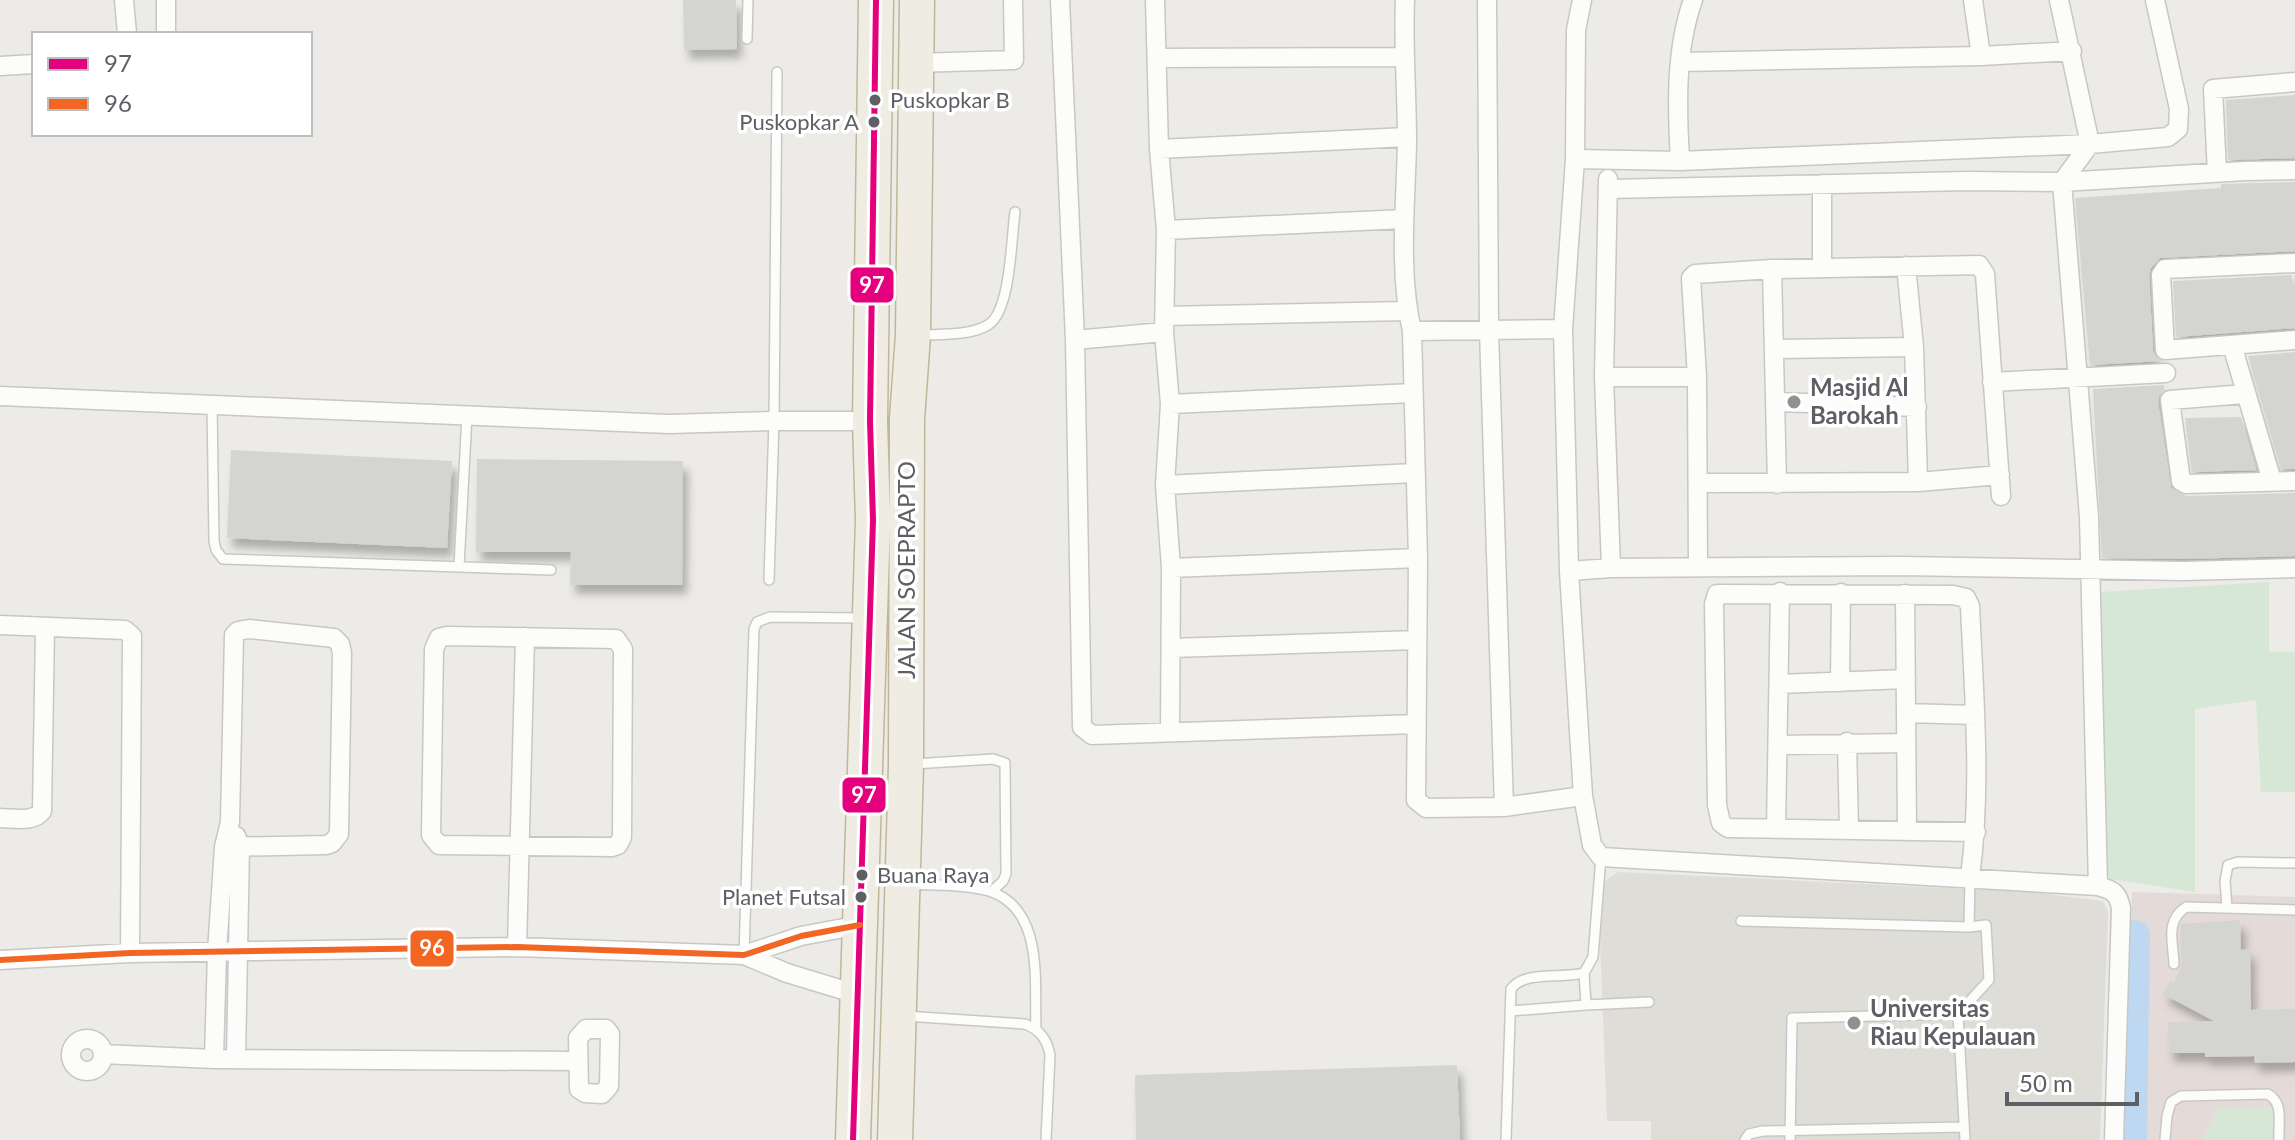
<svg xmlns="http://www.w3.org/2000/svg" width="2295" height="1140" viewBox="0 0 2295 1140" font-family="Lato,sans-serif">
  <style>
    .education { fill: #dfddd7 }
    .medical { fill: #e4dbd8 }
    .green { fill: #d6e7d5 }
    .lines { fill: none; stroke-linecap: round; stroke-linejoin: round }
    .river { stroke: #bfd8f2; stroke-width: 32 }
    .building { fill: #d4d4d0; filter: url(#shadow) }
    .lane-casing { stroke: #c8c7c7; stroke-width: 12 }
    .street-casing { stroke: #c8c7c7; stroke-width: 21 }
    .highway-casing { stroke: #c0b798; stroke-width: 37 }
    .lane { stroke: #fcfcfb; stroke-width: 9 }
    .street { stroke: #fcfcfb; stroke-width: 18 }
    .highway { stroke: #eeece3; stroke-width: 34 }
    .bus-1-casing { stroke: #fff; stroke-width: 12 }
    .bus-2-casing { stroke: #fff; stroke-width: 12 }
    .bus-1 { stroke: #e5007d; stroke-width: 6 }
    .bus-2 { stroke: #f26522; stroke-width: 6 }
    .bus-dot { fill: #5d5f64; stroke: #fff; stroke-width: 3 }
    .poi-dot { fill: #8f9092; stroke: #fff; stroke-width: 3 }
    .labels { text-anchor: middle; stroke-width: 7; stroke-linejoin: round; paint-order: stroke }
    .bus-label { font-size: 22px; fill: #5d5f64; stroke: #fff; text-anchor: start }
    .poi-label { font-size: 24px; font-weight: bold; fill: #5d5f64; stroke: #fff; text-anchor: start }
    .street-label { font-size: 24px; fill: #5d5f64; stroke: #fff }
    .line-badge { stroke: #fff; stroke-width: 3 }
    .badge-label { font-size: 22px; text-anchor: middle; font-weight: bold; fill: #fff }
  </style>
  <defs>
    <filter id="shadow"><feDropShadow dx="5" dy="9" stdDeviation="4" flood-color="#0004"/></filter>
  </defs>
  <rect width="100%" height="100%" fill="#ecebe7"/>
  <path class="education" d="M1618,872l412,20 73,9 5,12 -8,227h-449v-19h-44l-9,-235z"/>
  <path class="medical" d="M2132,892l163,5v243h-168z"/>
  <path class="green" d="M2269,582v70h26v140h-34l-5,-92 -61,9v183l-97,-15 -13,-284z
    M2219,1107h52l3,5v28h-72z"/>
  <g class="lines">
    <path class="river" d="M2131,1140l3,-204"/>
  </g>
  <path class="building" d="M683,0h53l1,49 -53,1z
    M2295,95v63l-67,2 -2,-60z
    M2295,182v69l-135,7 -9,10 -2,8 4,75 3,6 5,4 -71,4 -15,-167 146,-10v-4z
    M2291,275l4,15v38l-119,9 -3,-56z
    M2295,352v117h-14l-33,-113z
    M2164,385v5l-5,5 -1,7 13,86 15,8 109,-3v63l-112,3 -81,-1 -9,-169z
    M2241,417l15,53 -64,2 -7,-54z
    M231,450l221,11 -5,87 -220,-10z
    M477,459l206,2 -1,124h-112l1,-33h-95z
    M2240,920l1,30 9,-1 1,61 44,-1v53l-40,1 -1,-7 -49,1v-4h-36l-1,-31 46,-1 -51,-27 7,-13 4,2 8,-16 -1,-43z
    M1457,1065l3,75h-324l-1,-65z"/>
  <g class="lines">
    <g class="lane-casing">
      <path id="lane" d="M747,39l1,-39
        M920,335c22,-1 49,1 68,-10 23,-14 23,-86 27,-113
        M212,404l2,137 2,9 7,9 328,11
        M459,567l8,-152
        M769,580l5,-159 3,-349
        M913,764l80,-5 12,4 1,111 -3,7 -12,11
        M909,884c26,2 55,0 80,7 56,18 45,92 47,137
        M2227,908l-2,-27 3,-16 10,-3 57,1
        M1741,921l228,6 1,-50
        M744,955l10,-326 3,-7 13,-5 92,1
        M2174,964c-1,-23 -9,-43 12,-57l109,3
        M1586,1005l63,-3
        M1510,1011l76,-6 -2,-32
        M1958,1014l7,126
        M905,1016l120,8c15,6 22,15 25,31l-4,85
        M1506,1140l5,-151c14,-19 51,-10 73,-16l9,-16 8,-100
        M1745,1140l4,-6 14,-3 200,-4
        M1790,1140l2,-122 166,-4 31,-34 -3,-55 -17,2
        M2165,1140l2,-24 4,-14 10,-6 87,-2c16,9 10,29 11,46"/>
    </g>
    <g class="street-casing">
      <path id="street" d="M124,0l3,34
        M166,0v34
        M1060,0l15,340 7,387 10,8 324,-11
        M1155,0l4,149 7,81 -2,102 6,72 -5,81 6,83 -1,164
        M1405,0c-2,47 2,94 2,141 -1,62 -9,129 5,190l6,227 -2,242 10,8 78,-1 79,-11
        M1487,0l2,331 15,476
        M1582,0l-6,30 -1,129 -12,170 6,242 14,225 9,49 9,12 497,29c15,4 20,7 23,22l-7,232
        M1973,0l8,56
        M2059,0l31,144 -28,38 27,335 9,369
        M1157,58l246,-1
        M1681,62l300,-6 91,-5
        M916,63l98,-3 -1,-60
        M0,66l34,-2
        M1159,149l248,-12
        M1575,159l105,2 410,-17 78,-7 10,-8 1,-20 -24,-109
        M1680,161c-3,-53 -5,-111 13,-161
        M2217,173l-4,-84 82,-7
        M1608,179l-4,198 7,191
        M1822,184v84
        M1609,189l358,-8 95,1 183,-11 50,-1
        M1166,230l238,-11
        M2295,263l-130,6 -4,6 4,75 130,-10
        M1906,266l8,81 4,135
        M1772,269l5,215
        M1165,316l242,-5
        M1412,331l151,-2
        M1075,340l89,-8
        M2232,345l40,136
        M1776,349l138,-2
        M1604,377h93
        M1992,382l174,-9
        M2245,394l-75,6 11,81 5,3 109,-3
        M0,396l669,28 105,-3h96
        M1775,402l142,5
        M1170,404l243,-11
        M1698,483l220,-1 82,-7
        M1165,485l249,-12
        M1698,567l-1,-190 -6,-99 4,-4 77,-5 207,-4 6,9 16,222
        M1171,568l247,-10
        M1569,571l42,-3 291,-2 281,5 112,-3
        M1905,594l2,237
        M0,625l125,5 7,6 -2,317
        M447,636l169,3 7,10 -1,188 -4,8 -6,2 -173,-2 -8,-10 3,-186 5,-11z
        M1171,648l246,-8
        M1840,682l1,-89
        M1779,684l127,-5
        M1906,713l69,2
        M1847,742l2,88
        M1778,745l128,-2
        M0,818c14,0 33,5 42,-7l3,-183
        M1776,829l4,-237
        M236,836l4,10 -4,213
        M1970,877c12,-89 4,-181 0,-271l-4,-8 -13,-3 -236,-1 -3,10 3,201 4,18 7,5 248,4
        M517,947l8,-310
        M744,955l43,18 69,21
        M0,960l130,-7 387,-6 227,8 57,-19 59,-11
        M586,1029h20l4,5 -1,52 -7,8 -17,-1 -6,-4 -1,-51z
        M71 1055a16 16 0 1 1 32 0a16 16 0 1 1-32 0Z
        M103,1054l111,5 363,2
        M214,1059l3,-107 7,-105 6,-25 4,-187 4,-4 11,-2 85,9 6,6 2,9 -3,181 -7,9 -6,2 -102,2"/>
    </g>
    <g class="highway-casing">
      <path id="highway" d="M853,1140l20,-620 -3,-99 6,-421
        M895,1140l11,-375 1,-346 6,-84 4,-335"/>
    </g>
    <use href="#lane" class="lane"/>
    <use href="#street" class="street"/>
    <use href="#highway" class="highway"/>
    <g class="bus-1-casing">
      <path id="bus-1" d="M853,1140l20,-620 -3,-99 6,-421"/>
    </g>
    <g class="bus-2-casing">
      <path id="bus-2" d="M0,960l130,-7 387,-6 227,8 57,-19 59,-11"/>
    </g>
    <use href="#bus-1" class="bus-1"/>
    <use href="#bus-2" class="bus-2"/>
  </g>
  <g class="bus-dot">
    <circle cx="875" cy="100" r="7"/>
    <circle cx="874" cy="122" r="7"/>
    <circle cx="862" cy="875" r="7"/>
    <circle cx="861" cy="897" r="7"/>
  </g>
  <g class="poi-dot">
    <circle cx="1794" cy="402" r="8"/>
    <circle cx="1854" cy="1023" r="8"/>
  </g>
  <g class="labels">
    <g class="bus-label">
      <text x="890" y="108">Puskopkar B</text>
      <text x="859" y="130" text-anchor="end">Puskopkar A</text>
      <text x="877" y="883">Buana Raya</text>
      <text x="846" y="905" text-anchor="end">Planet Futsal</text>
    </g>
    <g class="poi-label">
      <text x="1810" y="396">Masjid Al<tspan x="1810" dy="28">Barokah</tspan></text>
      <text x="1870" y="1017">Universitas<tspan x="1870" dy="28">Riau Kepulauan</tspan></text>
    </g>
    <g class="street-label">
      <text transform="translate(907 570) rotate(-90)" y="8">JALAN SOEPRAPTO</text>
    </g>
  </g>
  <g class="line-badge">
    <rect x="849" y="266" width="46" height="38" rx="8" fill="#e5007d"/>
    <rect x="841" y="776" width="46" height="38" rx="8" fill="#e5007d"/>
    <rect x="409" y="929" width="46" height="39" rx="8" fill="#f26522"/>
  </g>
  <g class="badge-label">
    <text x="872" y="293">97</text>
    <text x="864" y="803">97</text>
    <text x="432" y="956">96</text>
  </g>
  <rect x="32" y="32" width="280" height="104" fill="#ffffff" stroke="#bebfc1" stroke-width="2"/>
  <rect x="48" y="58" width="40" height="12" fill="#e5007d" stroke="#bebfc1" stroke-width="2"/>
  <text x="104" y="72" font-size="24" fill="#5d5f64">97</text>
  <rect x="48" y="98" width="40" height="12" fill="#f26522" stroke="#bebfc1" stroke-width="2"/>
  <text x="104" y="112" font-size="24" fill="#5d5f64">96</text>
  <path d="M2007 1092v12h130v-12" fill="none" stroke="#5d5f64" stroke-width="4"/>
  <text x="2019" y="1092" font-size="24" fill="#5d5f64" stroke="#ffffff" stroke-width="6" paint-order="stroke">50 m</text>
</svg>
